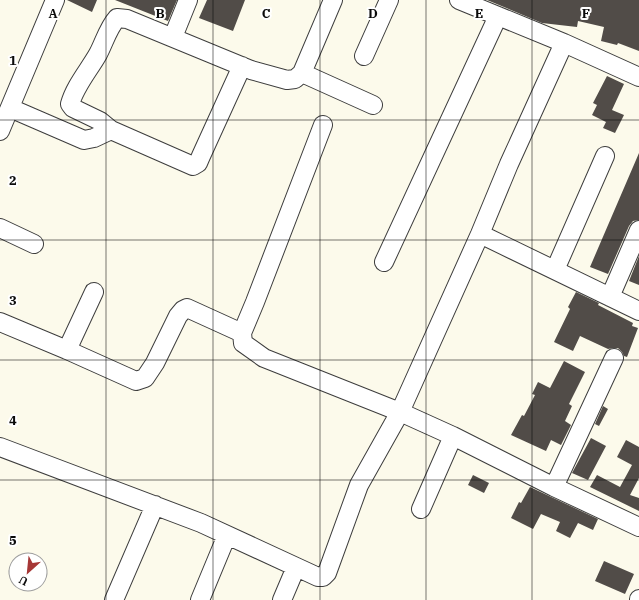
<svg xmlns="http://www.w3.org/2000/svg" width="639" height="600" viewBox="0 0 639 600" font-family="'IBM Plex Serif',serif">
  <style>
    .building { fill: #514c48 }
    .lines { fill: none; stroke-linecap: round; stroke-linejoin: round }
    .minor-casing { stroke: #3d3d3d; stroke-width: 20 }
    .minor { stroke: #fff; stroke-width: 18 }
    .grid { fill: none; stroke: #0a0a0a; stroke-width: 1; stroke-opacity: 0.55 }
    .grid-label { font-size: 13px; text-anchor: middle; font-weight: bold; fill: #0a0a0a; stroke: #fff; stroke-width: 4; stroke-linejoin: round; paint-order: stroke }
  </style>
  <rect width="100%" height="100%" fill="#fcfaeb"/>
  <path class="building" d="M67,0h30l-5,12z
    M115,0h62l-9,21z
    M207,0h38l-12,31 -34,-13z
    M487,0h152v51l-21,-8 -1,2 -16,-4 3,-14 -26,-6 -1,6 -35,-4z
    M607,76l17,8 -12,26 12,5 -9,18 -12,-5 3,-6 -14,-7 5,-10 -4,-2z
    M639,153v67l-6,1 -4,5 -21,48 -18,-7z
    M639,256v29l-10,-4z
    M576,292l23,11 -1,2 35,18 -1,3 6,2 -11,29 -3,-1 -2,-4 -4,-4h-5l-5,1 -28,-13 -7,15 -19,-9 16,-33 -2,-2z
    M564,361l21,11 -16,32 3,2 -7,15 6,4 -10,20 -10,-5 -5,11 -35,-16 11,-20 2,1 11,-21 -3,-1 6,-12 12,6z
    M603,406l5,3 -9,17 -4,-2z
    M591,438l15,8 -18,34 -16,-7z
    M626,440l13,7v31l-9,17 9,3v13l-49,-24 7,-12 23,12 12,-22 -15,-8z
    M473,475l16,8 -5,10 -16,-8z
    M530,487l68,32 -5,11 -15,-7 -8,15 -14,-7 4,-9 -19,-8 -8,15 -22,-11 8,-16 2,1z
    M604,561l30,13 -9,20 -30,-13z"/>
  <g class="lines">
    <g class="minor-casing">
      <path id="minor" d="M459,0l105,43 75,34
        M173,37l15,-37
        M364,56l25,-56
        M302,73l71,32
        M10,108l74,32 10,-2 17,-8 82,36 5,-3 3,-7 41,-90
        M323,125l-68,177 -13,31 1,10 21,15 136,54 53,24 101,51 85,40
        M111,130l-11,-9 -27,-13 -3,-4c5,-18 19,-34 28,-50 6,-11 10,-26 19,-36l10,1 124,51 36,10 8,-1 7,-6 31,-73
        M0,131l55,-131
        M0,228l34,16
        M480,234l159,77
        M384,262l114,-246
        M555,270l50,-114
        M610,297l29,-67
        M0,322l67,28 69,31 9,-3 10,-15 23,-47 5,-6 4,-2 55,25
        M67,350l27,-58
        M0,447l201,76 117,54h5l4,-4 32,-88 41,-73 80,-178 29,-70 55,-121
        M554,487l60,-129
        M421,509l32,-73
        M114,600l41,-95
        M200,600l27,-65
        M282,600l14,-33
        M639,600v-1"/>
    </g>
    <use href="#minor" class="minor"/>
  </g>
  <path class="grid" d="M106,0v600M213,0v600M320,0v600M426,0v600M532,0v600M0,120h639M0,240h639M0,360h639M0,480h639"/>
  <g class="grid-label">
    <text x="53" y="18">A</text>
    <text x="160" y="18">B</text>
    <text x="266" y="18">C</text>
    <text x="373" y="18">D</text>
    <text x="479" y="18">E</text>
    <text x="586" y="18">F</text>
    <text x="13" y="65">1</text>
    <text x="13" y="185">2</text>
    <text x="13" y="305">3</text>
    <text x="13" y="425">4</text>
    <text x="13" y="545">5</text>
  </g>
  <g transform="translate(28 572) rotate(207)"><circle r="19" fill="#ffffff" stroke="#9d9d9d"/>
  <path d="M0-3L7 15L0 10L-7 15Z" fill="#a63736"/>
  <text y="-6" font-size="11" font-weight="bold" text-anchor="middle" fill="#0a0a0a">U</text>
  </g>
</svg>
